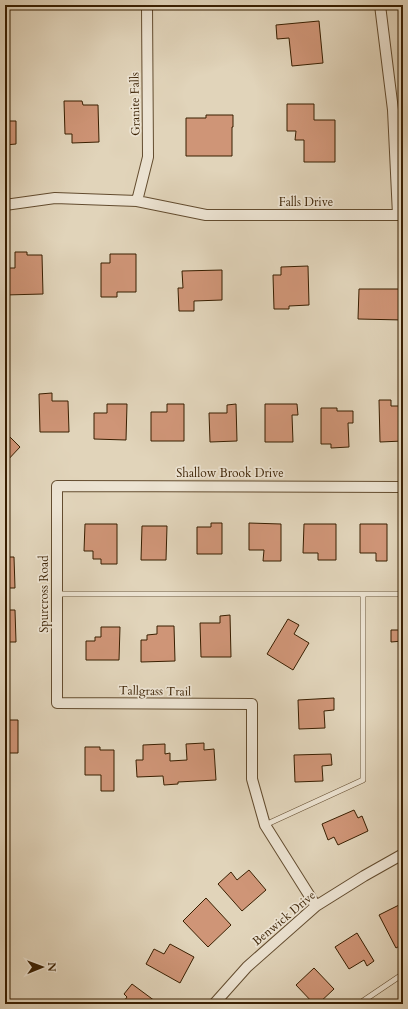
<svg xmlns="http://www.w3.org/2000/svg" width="408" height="1009" viewBox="0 0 408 1009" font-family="Cardo,serif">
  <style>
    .building { fill: #cf9577; stroke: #391f01 }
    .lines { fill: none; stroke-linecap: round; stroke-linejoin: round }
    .service-casing { stroke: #634c2f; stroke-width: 6 }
    .minor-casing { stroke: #634c2f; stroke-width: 12 }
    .service { stroke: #ece3d2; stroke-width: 5 }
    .minor { stroke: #ece3d2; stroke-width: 10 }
    .labels { text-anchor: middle; stroke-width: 3.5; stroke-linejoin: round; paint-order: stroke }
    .street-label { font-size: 12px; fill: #391f01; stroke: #ece3d2 }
  </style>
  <rect width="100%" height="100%" fill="#e1d4ba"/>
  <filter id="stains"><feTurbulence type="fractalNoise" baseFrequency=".005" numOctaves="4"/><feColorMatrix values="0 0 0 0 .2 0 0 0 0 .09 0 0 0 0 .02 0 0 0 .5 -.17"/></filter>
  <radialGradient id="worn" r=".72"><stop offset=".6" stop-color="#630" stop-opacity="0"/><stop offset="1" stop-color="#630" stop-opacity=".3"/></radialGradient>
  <path class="building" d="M319,21l4,42 -31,3 -3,-28 -12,1 -1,-14z
    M64,101h18l1,4h15l1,37 -27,1v-9h-7z
    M287,104h27v16h21v42h-31v-22h-9l1,-9h-9z
    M206,115h27v12h-1v29h-46v-38h20z
    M5,121h11v23l-11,1z
    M15,252h12v3h15l1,39 -38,1v-27h10z
    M110,254h26v38h-19v5h-16v-34h9z
    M308,266l1,39 -20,1v3h-15l-1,-34h8v-8z
    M222,270v30l-28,1v10h-15l-1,-23h5l-1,-17z
    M359,289h44v31l-45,-1z
    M52,393v8h16l1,31h-29l-1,-38z
    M379,400h12v6h12v35l-23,1z
    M107,404h20l-1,36 -32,-1v-26h13z
    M167,404h17v37h-33v-29h16z
    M236,404l1,37 -27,1 -1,-29h18v-8z
    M265,404h32l1,11h-6l1,27h-28z
    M321,408h16v3h16v12h-5l1,24 -18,1v-4h-10z
    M5,432l15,15 -15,16z
    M211,523h11v31h-25v-27h14z
    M249,523l32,1v37h-18l1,-11h-15z
    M85,524h32v40h-16v-5h-8v-8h-9z
    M304,524h32v36h-18v-7h-15z
    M360,524h27v37h-11v-8h-16z
    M142,526h25l-1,34h-25z
    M5,557h9l1,31h-10z
    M5,610h10l1,32h-11z
    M230,615l1,42h-30l-1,-34h20v-7z
    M288,619l11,6 -5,9 15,9 -16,27 -26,-16z
    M157,626h17l1,35 -34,1v-22h6v-5l10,-1z
    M101,627h19l-1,33h-33v-19h9v-4h6z
    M391,630h12v11l-12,1z
    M334,698v12l-10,1 1,17 -26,1 -1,-29z
    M5,720h13v33h-13z
    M204,743v7l10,-1 2,31 -38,2v2l-14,1 -1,-9 -26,1 -1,-17h7v-15l22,-1v10l5,-1v8l17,-1 -1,-16z
    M85,747h15v3h14v41h-13v-16h-16z
    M331,754l1,11 -10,1 1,15 -28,1 -1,-27z
    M354,810l4,8 4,-2 6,15 -30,14 -4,-8 -6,3 -6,-16z
    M249,870l17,20 -24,21 -24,-27 13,-12 6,8z
    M206,898l25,27 -23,22 -25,-26z
    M403,903v41l-7,4 -17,-33z
    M357,933l17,28 -7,5 -3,-6 -15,9 -14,-22z
    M170,944l24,13 -14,26 -34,-19 8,-15 10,5z
    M314,968l20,21 -16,15h-4l-18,-19z
    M132,984l27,20h-37l5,-7 -3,-3z"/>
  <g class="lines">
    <g class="service-casing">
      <path id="service" d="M57,594h346
        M265,825l98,-45v-186
        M360,1004l3,-3 40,-27"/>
    </g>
    <g class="minor-casing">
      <path id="minor" d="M137,201l11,-44 -1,-152
        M5,205l50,-7 82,3 69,14h192l-5,-105 -13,-105
        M316,906l-51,-81 -13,-46v-75l-195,-1v-217l346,1
        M214,1004l33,-37 69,-61 48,-30 39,-22"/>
    </g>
    <use href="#service" class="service"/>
    <use href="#minor" class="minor"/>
  </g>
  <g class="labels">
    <g class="street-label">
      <text transform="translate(135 104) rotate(-91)" y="4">Granite Falls</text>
      <text x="306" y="206">Falls Drive</text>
      <text x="230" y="477">Shallow Brook Drive</text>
      <text transform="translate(44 594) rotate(-90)" y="4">Spurcross Road</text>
      <text transform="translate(155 691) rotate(1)" y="4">Tallgrass Trail</text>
      <text transform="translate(284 918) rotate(-40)" y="4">Benwick Drive</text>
    </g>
  </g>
  <rect width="408" height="1009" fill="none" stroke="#e1d4ba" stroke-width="20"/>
  <rect x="6" y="6" width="396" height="997" fill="none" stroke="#391f01" stroke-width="2"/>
  <rect x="10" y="10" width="388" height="989" fill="none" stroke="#391f01"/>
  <g transform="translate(42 967) rotate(89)" stroke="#ece3d2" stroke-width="3" paint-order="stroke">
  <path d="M0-3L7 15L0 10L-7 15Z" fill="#391f01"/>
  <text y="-6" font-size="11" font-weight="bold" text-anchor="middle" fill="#391f01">N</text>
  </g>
  <rect width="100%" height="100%" filter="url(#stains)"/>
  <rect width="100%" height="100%" fill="url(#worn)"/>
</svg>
